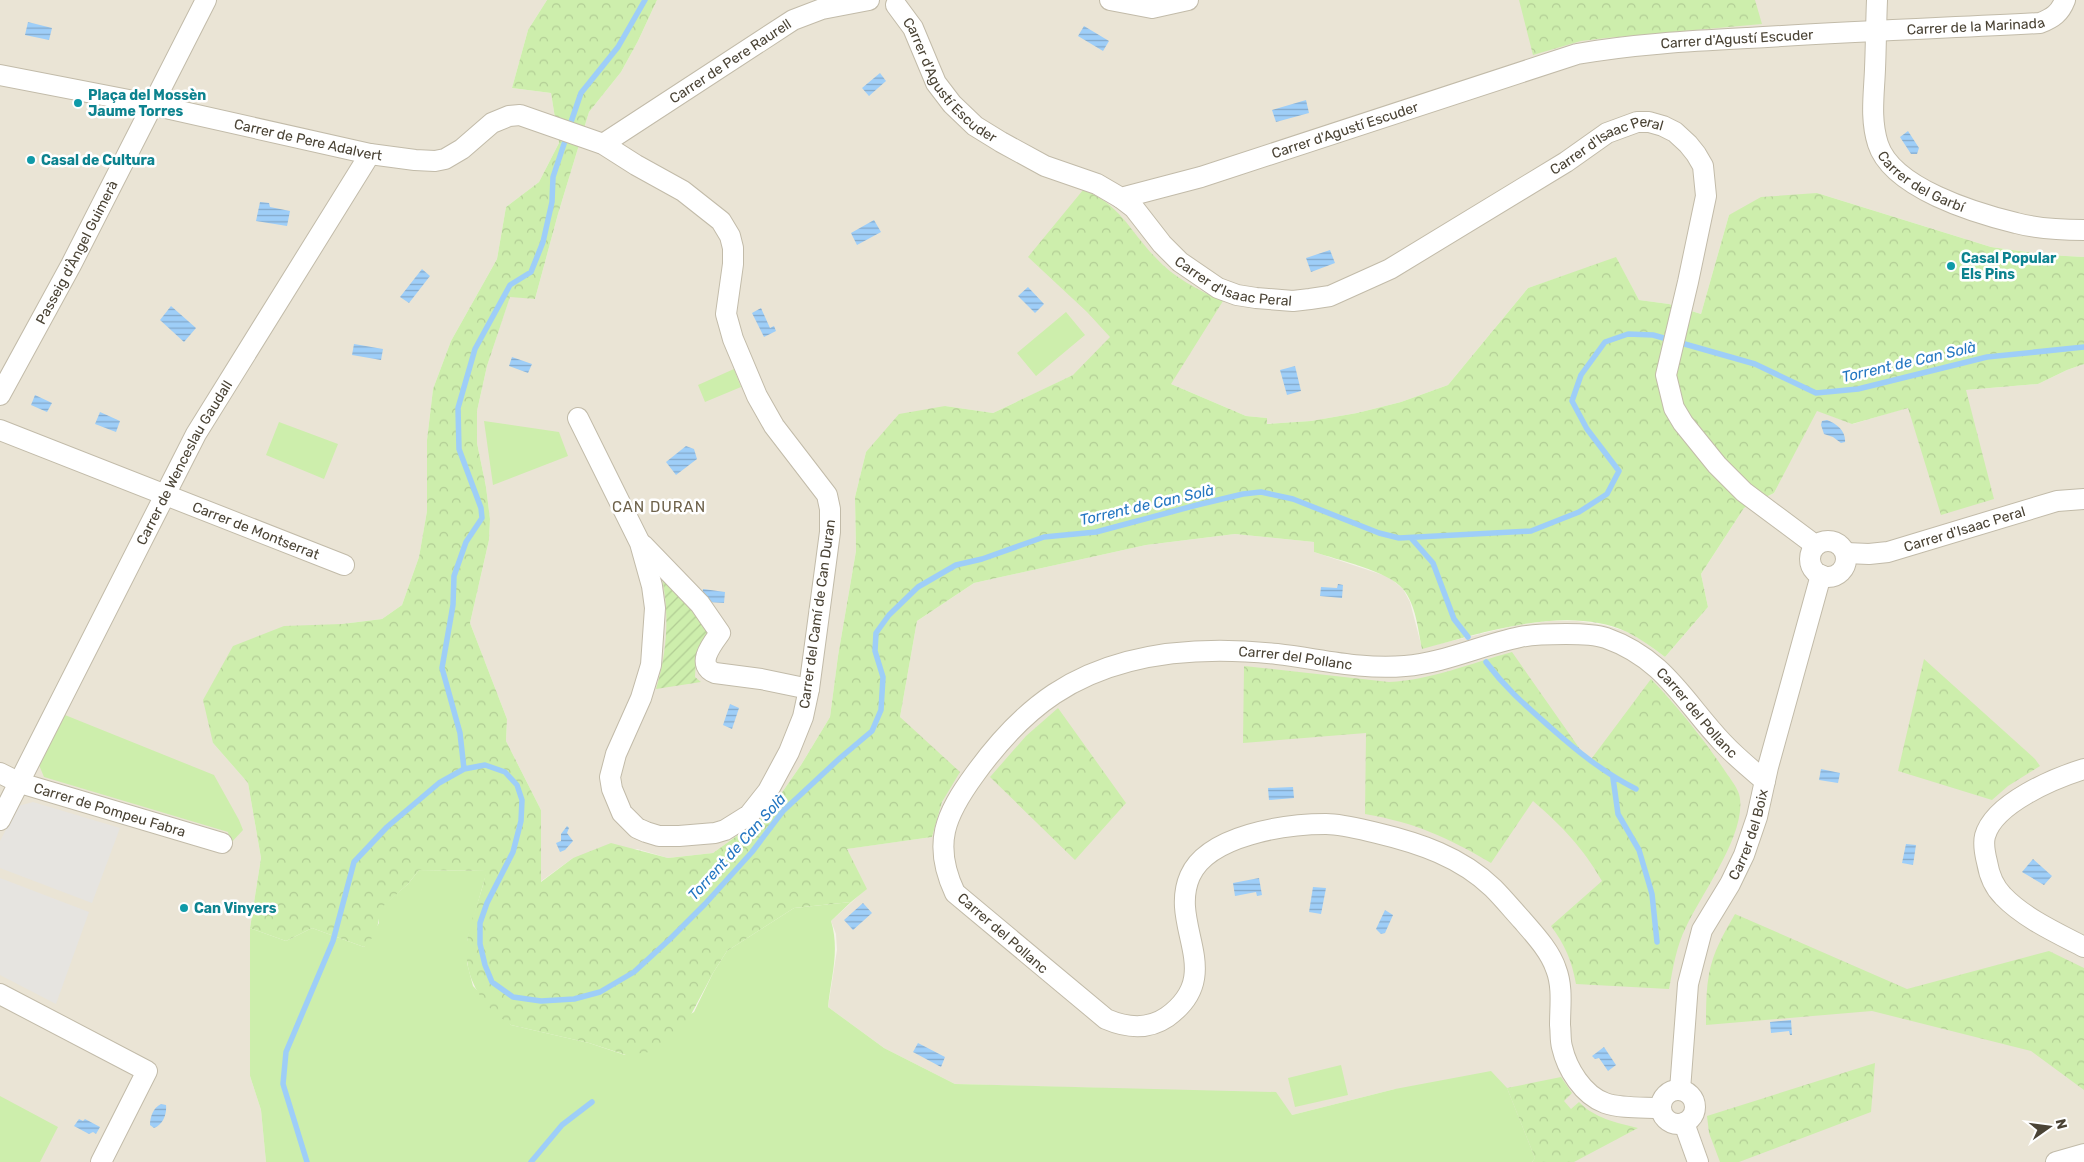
<svg xmlns="http://www.w3.org/2000/svg" width="2084" height="1162" viewBox="0 0 2084 1162" font-family="Rubik,sans-serif">
  <style>
    .residential { fill: #eae4d5 }
    .grass { fill: #cdeeac }
    .forest { fill: url(#forest-crowns) }
    .garden { fill: url(#garden-furrows) }
    .parking { fill: #e6e4e0 }
    .water { fill: url(#water-rules) }
    .lines { fill: none; stroke-linecap: round; stroke-linejoin: round }
    .stream { stroke: #9ecef8; stroke-width: 5.5 }
    .minor-casing { stroke: #c2bba9; stroke-width: 22 }
    .minor { stroke: #fff; stroke-width: 20 }
    .culture-dot { fill: #0f9aa8; stroke: #fff; stroke-width: 2 }
    .labels { text-anchor: middle; stroke-width: 5; stroke-linejoin: round; paint-order: stroke }
    .street-label { font-size: 14px; fill: #4a4335; stroke: #fff }
    .culture-label { font-size: 14px; font-weight: bold; fill: #0d838f; stroke: #fff; text-anchor: start }
    .water-label { font-size: 15px; font-style: italic; fill: #2376c1; stroke: #fff }
    .neighbourhood-label { font-size: 15px; letter-spacing: 1px; fill: #6e624b; stroke: #fff }
  </style>
  <defs>
    <pattern id="forest-crowns" width="20" height="18" patternUnits="userSpaceOnUse" patternTransform="scale(1.25)"><rect width="20" height="18" fill="#cdeeac"/><path d="M2 6a3 3 0 1 1 6 0M12 15a3 3 0 1 1 6 0" fill="none" stroke="#b2cd95"/></pattern>
    <pattern id="garden-furrows" width="10" height="10" patternUnits="userSpaceOnUse" patternTransform="scale(1.25)"><rect width="10" height="10" fill="#cdeeac"/><path d="M-1 1l2-2M0 10L10 0M9 11l2-2" fill="none" stroke="#b2cd95"/></pattern>
    <pattern id="water-rules" width="6" height="5" patternUnits="userSpaceOnUse" patternTransform="scale(1.25)"><rect width="6" height="5" fill="#9ecef8"/><path d="M0 2.5h6" fill="none" stroke="#83a9ca"/></pattern>
  </defs>
  <rect width="100%" height="100%" fill="#f5f2e8"/>
  <path class="residential" d="M0,0h547l-19,30 -16,58 39,5 8,50 -20,39 -33,25 -9,52 -46,82 -18,48 -6,51v71l-8,46 -17,48 -20,14 -40,5 -129,119 35,40 13,75 -11,70v148l11,34 5,52h-266z
    M657,0h1427v257l-36,-2 -57,-8 -174,-54 -88,22 -28,99 -32,-10 -30,-4 -23,-42 -88,30 -80,97 -47,17 -44,11 -46,8 -45,3 1,-6 -21,-2 -75,-32 -87,-14 -91,43 -48,-7 -79,46 -11,45 1,54 -18,105 -8,61 -29,48 -34,49 -54,39 -45,5 -31,-9 -64,9 -33,24 1,-72 -35,-69 1,-22 -37,-96 19,-83 1,-21 -4,-32 -9,-44v-32l10,-45 23,-70 25,3 23,-85 31,-102 32,-40 17,-31z
    M2084,364v798h-547l-142,-73 -103,26 -189,-27 -148,-4 -71,-36 -56,-41 9,-57 -1,-16 -5,-13 35,-32 -20,-40 86,-12 10,-35 7,-14 -49,-71 17,-96 57,-38 172,-38 89,-11 79,8v10l75,25 14,12 7,13 12,46 96,-23 31,-4h28l27,4 21,6 14,7 26,19 43,-50 -7,-33 43,-66 30,-15 42,-83 37,14 113,-34 72,-6 29,-14z"/>
  <path class="grass" d="M1066,312l19,23 -49,41 -19,-23z
    M734,369l7,18 -36,15 -7,-17z
    M484,421l75,11 9,24 -75,29z
    M279,422l59,22 -14,35 -58,-24z
    M65,715l149,60 25,45 4,10 -13,14 -2,-12 -184,-55 -5,-12z
    M419,870l68,1 -20,69v23l6,23 38,39 78,18 36,12 69,-43 19,-39 14,-22 67,-43 57,-6 -20,19c9,29 0,56 -3,86l56,41 71,36 321,8 16,23 103,-26 96,-18 16,17 28,70 -3,4h-1266l-5,-52 -11,-34v-148l36,13 26,-13 52,19 15,-24v-14l29,-25z
    M1341,1065l7,30 -53,12 -7,-29z
    M0,1096l58,31 -18,35h-40z"/>
  <path class="forest" d="M547,0h110l-19,41 -17,31 -32,40 -31,102 -23,85 -25,-2 -23,69 -10,45v32l9,44 4,32 -1,21 -19,83 37,96 -1,22 35,69v72l32,-24 38,-15 57,15 45,-5 54,-39 34,-49 29,-48 8,-61 18,-105 -1,-54 11,-45 33,-38 46,-8 48,7 80,-38 37,-38 -23,-25 -59,-55 55,-67c36,13 47,41 72,67 19,21 43,33 68,44l-52,83 75,32 21,2v6l44,-3 46,-8 44,-11 47,-17 80,-97 88,-31 23,43 30,4 32,10 28,-99 32,-18 56,-4 174,54 57,8 36,2v107l-17,6 -29,14 -72,6 28,109 -53,16 -33,-107 -56,16 -35,-13 -43,82 -30,15 -43,66 7,33 -43,50c-12,-9 -24,-18 -38,-25 -60,-28 -145,1 -205,17 -4,-20 -6,-44 -19,-60 -15,-18 -65,-29 -89,-37v-10l-79,-8 -89,11 -172,38 -57,38 -17,96 60,55 -18,30 -10,35 -85,12 20,40 -16,13 -57,6 -67,43 -14,22 -28,53 -10,11 -25,15 -24,3 -37,-12 -78,-18c-34,-21 -53,-58 -41,-98 5,-19 13,-37 16,-56l-67,-1 -11,14 -28,25c-1,16 -4,27 -16,38l-52,-19 -26,13 -36,-13 11,-70 -13,-75 -35,-40 -10,-43 30,-54 51,-20 58,-2 40,-5 20,-14 17,-48 8,-46v-71l6,-51 18,-48 46,-82 9,-52 33,-25 20,-39 -8,-50 -39,-5 16,-58z
    M1519,0h236l7,24 -156,14 -25,3 -48,14z
    M1512,652l77,110 62,-83c26,27 51,58 72,89 5,8 13,17 16,26 10,37 -38,100 -53,133 -10,20 -13,41 -17,62l-93,-5c-4,-23 -11,-39 -25,-58l51,-45c-19,-33 -40,-55 -69,-80l-42,62c-44,-26 -75,-40 -126,-49l1,-81 -123,10 1,-77 145,16c43,-2 82,-19 123,-30z
    M1924,659l111,100 5,7 -32,20 -16,14 -94,-29z
    M1058,708l68,95 -51,57 -85,-83 36,-41z
    M1735,914l172,75 142,-38 35,17v122l-53,-39 -159,-40 -166,14c0,-17 0,-35 3,-51 4,-22 15,-41 26,-60z
    M1875,1063l-4,49 -132,50h-19l-11,-29 -2,-17z
    M1561,1077l11,16 -8,8 7,8 8,-7c15,16 38,21 59,26l-64,34h-42l3,-4 -28,-70z"/>
  <path class="garden" d="M660,570l55,62 -19,28 -1,17 6,5 -45,7c12,-39 14,-80 4,-119z"/>
  <path class="parking" d="M33,802l87,26 -28,75 -92,-35v-27l18,-35z
    M0,878l89,34 -33,92 -56,-29z"/>
  <path class="water" d="M28,22l24,6 -3,12 -24,-5z
    M1084,26l25,15 -6,10 -25,-15z
    M880,73l6,8 -17,15 -7,-8z
    M1306,100l3,13 -33,9 -4,-12z
    M1908,131l11,17 -2,6h-6l-11,-17z
    M260,202l9,1 1,4 20,4 -3,15 -31,-5z
    M874,220l7,12 -24,13 -6,-12z
    M1330,250l5,13 -24,9 -5,-14z
    M422,269l8,7 -21,27 -9,-6z
    M1028,287l16,17 -9,9 -17,-17z
    M171,306l25,22 -12,14 -24,-22z
    M761,308l9,20 4,-2 2,5 -12,6 -12,-24z
    M354,344l29,5 -2,11 -29,-5z
    M512,357l20,7 -4,9 -19,-7z
    M1295,366l6,25 -14,4 -7,-25z
    M35,395l17,8 -5,9 -16,-7z
    M100,412l20,9 -4,11 -21,-8z
    M1827,420c10,4 19,11 18,22l-4,1 -8,-6 -9,-3 -3,-9 1,-4z
    M686,446l8,3 3,10 -21,16 -10,-13z
    M1338,584l5,1 -1,13 -22,-2 1,-9 16,1z
    M703,589l22,3 -1,11 -16,-1 -6,-5z
    M730,704l9,4 -7,21 -9,-4z
    M1821,769l19,4 -2,10 -19,-3z
    M1293,787l1,11 -25,2 -1,-12z
    M567,826l2,2 -2,5 6,8 -8,9 -5,2 -4,-9 5,-2v-7z
    M1906,844l10,1 -3,20 -11,-2z
    M2033,859l19,17 -8,9 -22,-13z
    M1259,878l3,17 -5,1 -1,-4 -21,4 -2,-13z
    M1313,887l13,1 -5,26 -12,-2z
    M863,903l9,10 -19,17 -9,-10z
    M1385,910l8,5 -8,18 -4,1 -5,-5z
    M1791,1020l1,15h-2l-1,-4 -18,2 -1,-11z
    M918,1043l27,14 -4,10 -28,-15z
    M1604,1047l12,18 -8,6 -9,-13 -4,1 -3,-3z
    M161,1104l5,1c1,9 -3,20 -12,23l-4,-3c0,-8 3,-17 11,-21z
    M79,1119l4,2 2,-2 15,8 -4,7 -3,-2 -4,2 -15,-8z"/>
  <g class="lines">
    <path class="stream" d="M571,122l10,-29 37,-46 27,-47
      M1411,538l22,25 21,56 14,18
      M1486,662c20,27 39,43 65,66 26,23 53,45 85,61
      M464,769l-4,-36 -18,-65 11,-63 1,-29 12,-34 16,-24 -1,-10 -22,-59 -1,-41 17,-59 35,-64 21,-13 12,-30 9,-40 1,-25 12,-36
      M1613,778l5,36 21,36 13,44 5,48
      M307,1162l-24,-78 3,-32 47,-111 21,-79 33,-35 52,-44 25,-14 21,-4 20,7 12,13 5,15 -1,21 -8,31 -26,51 -7,20v21l5,21 7,17 21,15 28,4 33,-2 26,-7 34,-20 35,-32 36,-36 47,-52 31,-41 57,-53 32,-27 9,-21 2,-33 -8,-26 1,-18 13,-18 29,-28 38,-22 26,-6 62,-22 52,-5 101,-27 46,-11 18,-2 32,7 86,34 20,5 132,-7 48,-19 28,-18 12,-23 -32,-42 -15,-28 9,-26 24,-33 23,-8 25,1 102,29 61,29 42,-4 129,-32 97,-10
      M531,1162l31,-37 30,-23"/>
    <g class="minor-casing">
      <g id="minor">
        <path d="M1110,0l42,8 36,-8"/>
        <path id="s1" d="M1877,0c-1,23 -1,46 -2,69 -1,26 -5,50 3,75 14,44 97,69 138,79 22,6 45,7 68,7"/>
        <path id="s2" d="M896,5l17,23 23,55 16,21 23,22 26,16 44,24 52,18 24,14 80,-21 376,-123c56,-10 114,-13 171,-16 97,-6 195,-10 292,-15 13,-5 20,-10 25,-23"/>
        <path id="s3" d="M0,75l139,27 231,52 45,6 20,1 10,-2 17,-10 30,-26 17,-7 11,-1 83,29 33,21 47,26 38,30 9,15 3,12v16l-7,50 7,25 24,57 17,30 53,69 3,14v23l-21,157 -6,28 -14,35 -21,39 -19,24 -24,15 -10,3 -36,3h-20l-13,-4 -9,-4 -15,-15 -10,-24 -2,-12 6,-23 25,-56 10,-33 4,-57 -3,-22 -12,-43 -62,-125"/>
        <path id="s4" d="M603,144l190,-124 29,-11 47,-9"/>
        <path id="s5" d="M1121,198l13,10 28,36 18,18 38,26 19,7 19,3 37,3 17,-2 20,-3 60,-27 176,-107 41,-29 30,-11h12l14,4 12,6 13,12 8,10 7,12 3,30 -18,86 -22,93 8,33 9,15 34,42 27,27 71,53"/>
        <path id="s6" d="M0,395l71,-130 135,-265"/>
        <path id="s7" d="M0,430l344,135"/>
        <circle cx="1828" cy="559" r="18"/>
        <path d="M643,545l57,59 20,29c-8,11 -25,32 -5,40l46,6 48,10"/>
        <path id="s8" d="M1846,553l23,1 19,-2 169,-51 27,-2"/>
        <path d="M2084,769c-29,9 -90,34 -99,67 -2,8 0,18 2,26 2,12 7,25 16,34 21,22 54,37 81,51"/>
        <path id="s9" d="M0,773l20,10 202,60"/>
        <path id="s10" d="M0,820l196,-386 174,-280"/>
        <path d="M0,994l147,77 -46,91"/>
        <path id="s11" d="M1680,1090l8,-106 14,-54 28,-46 14,-29 13,-38 11,-50 53,-192"/>
        <circle cx="1678" cy="1107" r="17"/>
        <path id="s12" d="M1661,1108c-17,-1 -39,1 -56,-5 -22,-8 -38,-34 -43,-56 -2,-7 -1,-15 -2,-22 0,-18 3,-38 -4,-56 -6,-18 -21,-34 -34,-49 -10,-11 -19,-22 -29,-32 -32,-31 -74,-45 -116,-55 -17,-4 -35,-9 -51,-9 -40,0 -118,11 -136,52 -22,50 37,98 -23,141 -19,13 -40,11 -61,2l-151,-126c-23,-49 -10,-78 20,-119 21,-29 49,-60 79,-80 65,-43 148,-48 223,-40 43,5 84,16 128,12 39,-3 76,-21 115,-29 15,-3 30,-3 46,-3 13,0 28,0 40,4 59,21 78,64 117,105 13,14 28,26 42,38"/>
        <path d="M1684,1123l14,39"/>
        <path d="M2056,1162l28,-8"/>
      </g>
    </g>
    <use href="#minor" class="minor"/>
  </g>
  <g class="culture-dot">
    <circle cx="78" cy="103" r="5"/>
    <circle cx="31" cy="160" r="5"/>
    <circle cx="1951" cy="266" r="5"/>
    <circle cx="184" cy="908" r="5"/>
  </g>
  <g class="labels">
    <g class="street-label">
      <text dy="5" stroke="none"><textPath href="#s2" startOffset="1188">Carrer de la Marinada</textPath></text>
      <text dy="5" stroke="none"><textPath href="#s2" startOffset="949">Carrer d'Agustí Escuder</textPath></text>
      <text dy="5" stroke="none"><textPath href="#s4" startOffset="152">Carrer de Pere Raurell</textPath></text>
      <text dy="5" stroke="none"><textPath href="#s2" startOffset="94">Carrer d'Agustí Escuder</textPath></text>
      <text dy="5" stroke="none"><textPath href="#s2" startOffset="544">Carrer d'Agustí Escuder</textPath></text>
      <text dy="5" stroke="none"><textPath href="#s3" startOffset="315">Carrer de Pere Adalvert</textPath></text>
      <text dy="5" stroke="none"><textPath href="#s5" startOffset="565">Carrer d'Isaac Peral</textPath></text>
      <text dy="5" stroke="none"><textPath href="#s1" startOffset="204">Carrer del Garbí</textPath></text>
      <text dy="5" stroke="none"><textPath href="#s6" startOffset="162">Passeig d'Àngel Guimerà</textPath></text>
      <text dy="5" stroke="none"><textPath href="#s5" startOffset="146">Carrer d'Isaac Peral</textPath></text>
      <text dy="5" stroke="none"><textPath href="#s10" startOffset="402">Carrer de Wenceslau Gaudall</textPath></text>
      <text dy="5" stroke="none"><textPath href="#s8" startOffset="122">Carrer d'Isaac Peral</textPath></text>
      <text dy="5" stroke="none"><textPath href="#s7" startOffset="275">Carrer de Montserrat</textPath></text>
      <text transform="translate(817 614) rotate(-82)" y="5">Carrer del Camí de Can Duran</text>
      <text dy="5" stroke="none"><textPath href="#s12" startOffset="1550">Carrer del Pollanc</textPath></text>
      <text dy="5" stroke="none"><textPath href="#s12" startOffset="1985">Carrer del Pollanc</textPath></text>
      <text dy="5" stroke="none"><textPath href="#s9" startOffset="116">Carrer de Pompeu Fabra</textPath></text>
      <text dy="5" stroke="none"><textPath href="#s11" startOffset="269">Carrer del Boix</textPath></text>
      <text transform="translate(1003 933) rotate(41)" y="5">Carrer del Pollanc</text>
    </g>
    <g class="culture-label">
      <text x="88" y="100">Plaça del Mossèn<tspan x="88" dy="16">Jaume Torres</tspan></text>
      <text x="41" y="165">Casal de Cultura</text>
      <text x="1961" y="263">Casal Popular<tspan x="1961" dy="16">Els Pins</tspan></text>
      <text x="194" y="913">Can Vinyers</text>
    </g>
    <g class="water-label">
      <text transform="translate(1909 362) rotate(-13)" y="5">Torrent de Can Solà</text>
      <text transform="translate(1147 505) rotate(-13)" y="5">Torrent de Can Solà</text>
      <text transform="translate(737 847) rotate(-48)" y="5">Torrent de Can Solà</text>
    </g>
    <g class="neighbourhood-label">
      <text x="659" y="512">CAN DURAN</text>
    </g>
  </g>
  <g transform="translate(2049 1127) rotate(76)" stroke="#ffffff" stroke-width="4" paint-order="stroke">
  <path d="M0-4L9 19L0 12L-9 19Z" fill="#4a4335"/>
  <text y="-8" font-size="14" font-weight="bold" text-anchor="middle" fill="#4a4335">N</text>
  </g>
</svg>
